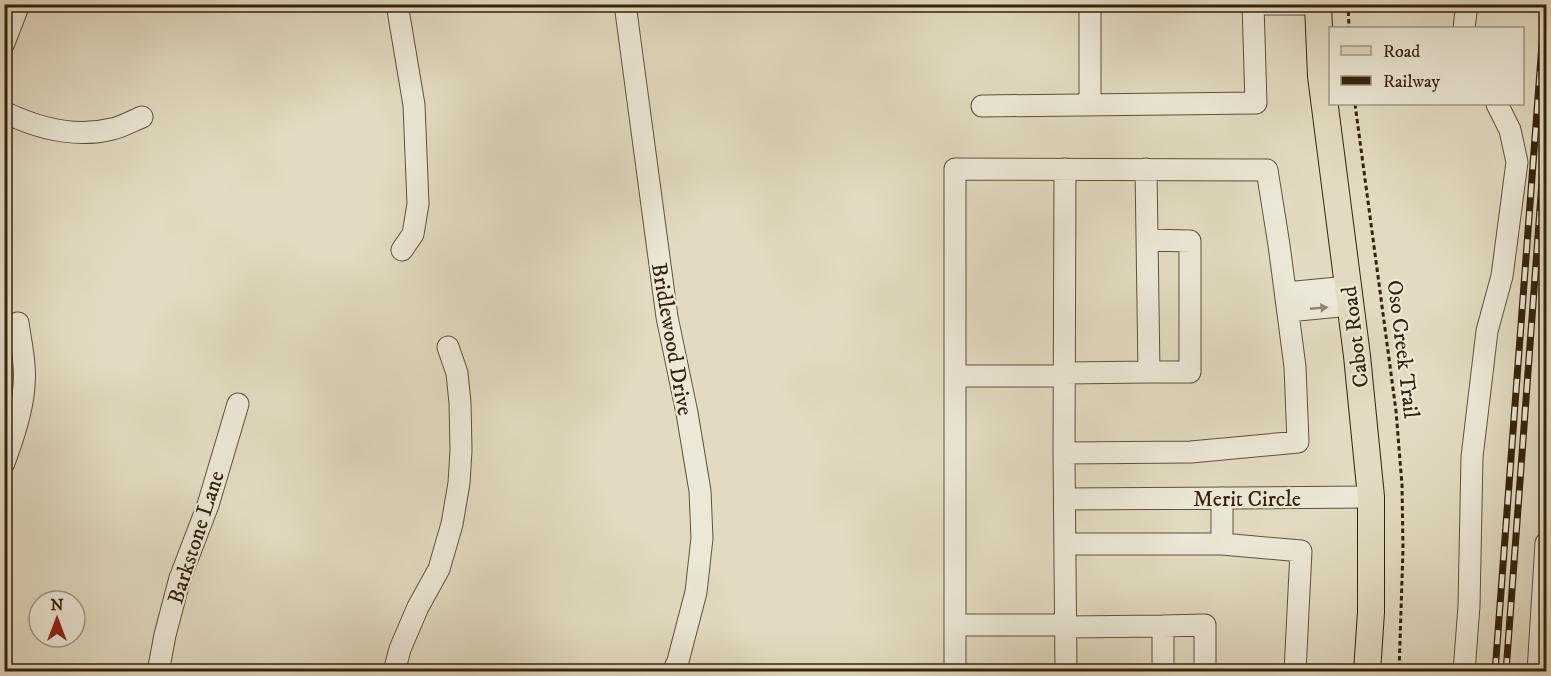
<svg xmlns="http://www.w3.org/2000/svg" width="1551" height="676" viewBox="0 0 1551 676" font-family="'IM FELL DW Pica',serif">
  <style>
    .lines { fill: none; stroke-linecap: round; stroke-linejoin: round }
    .minor-casing { stroke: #605138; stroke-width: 23 }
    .major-casing { stroke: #35230b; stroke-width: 28 }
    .path { stroke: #35230b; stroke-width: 3; stroke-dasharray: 4.5 3; stroke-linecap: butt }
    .minor { stroke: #ece8d7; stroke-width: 21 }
    .major { stroke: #e2dbc1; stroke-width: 26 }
    .rail-casing { stroke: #35230b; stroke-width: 7 }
    .rail { stroke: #ece8d7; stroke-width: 4.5; stroke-dasharray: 14; stroke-linecap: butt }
    .oneway { fill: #908671 }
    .labels { text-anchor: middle; stroke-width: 4.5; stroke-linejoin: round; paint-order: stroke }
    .street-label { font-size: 22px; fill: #35230b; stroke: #ece8d7 }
  </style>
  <rect width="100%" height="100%" fill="#e2dbc1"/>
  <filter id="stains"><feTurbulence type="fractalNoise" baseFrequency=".00333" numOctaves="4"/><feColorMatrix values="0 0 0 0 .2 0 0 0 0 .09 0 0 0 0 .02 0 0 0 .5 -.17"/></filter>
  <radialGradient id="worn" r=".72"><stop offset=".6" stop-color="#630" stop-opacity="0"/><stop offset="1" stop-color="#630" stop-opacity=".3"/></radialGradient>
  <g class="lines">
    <g class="minor-casing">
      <path id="minor" d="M397,4l17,101 4,99 -5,30 -11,16
        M625,4l42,313 20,96 13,78 2,47 -6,54 -18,69 -5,11
        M1264,4h46
        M1464,28l3,-24
        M4,43l15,-39
        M1090,105v-101
        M982,106l274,-3 -3,-99
        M4,112c33,16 72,26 108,17 10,-2 20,-8 30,-12
        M1065,169l-1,284 2,219
        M1147,240l43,1v131h-41
        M1286,293l62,-6
        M1288,311l62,-6
        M1065,373l84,-1 -3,-203
        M955,376h110
        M4,463c11,-30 23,-65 20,-98 -1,-14 -4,-28 -6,-42
        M1065,499l306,-2
        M1065,544h157l79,7 -6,121
        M1222,544v-46
        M955,625h111
        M1163,626l42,-1v47
        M1067,627l96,-1v46
        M158,672l7,-37 15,-57 28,-73 30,-101
        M394,672l6,-23 18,-42 21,-38 13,-45 7,-41 2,-33 -1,-47 -3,-30 -9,-26
        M955,672v-503l312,1 12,75 16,122 3,75 -107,10 -127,1
        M1464,672l5,-66 3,-149 15,-126 15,-55 15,-114 -7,-32 -13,-26
        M1538,672l8,-129"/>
    </g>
    <g class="major-casing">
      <path id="major" d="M1318,4l3,72 36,280 14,141v115l-4,60"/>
    </g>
    <path class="path" d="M1348,4l1,24
      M1355,104l41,307 6,74 1,64 -4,123"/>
    <use href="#minor" class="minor"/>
    <use href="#major" class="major"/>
    <g class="rail-casing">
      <path id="rail" d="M1495,672l50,-668
        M1506,672l40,-545"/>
    </g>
    <use href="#rail" class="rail"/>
  </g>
  <defs><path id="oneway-solid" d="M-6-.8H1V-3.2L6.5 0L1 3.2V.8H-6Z" transform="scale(1.5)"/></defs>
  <use class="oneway" href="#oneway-solid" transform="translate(1319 308) rotate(-5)"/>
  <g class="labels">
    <g class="street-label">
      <text transform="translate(1354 337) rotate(-97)" y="8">Cabot Road</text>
      <text transform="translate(673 339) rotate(80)" y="8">Bridlewood Drive</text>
      <text transform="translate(1404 349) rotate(83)" y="8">Oso Creek Trail</text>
      <text x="1247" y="506">Merit Circle</text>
      <text transform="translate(195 537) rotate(-72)" y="8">Barkstone Lane</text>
    </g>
  </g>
  <rect width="1551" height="676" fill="none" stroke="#e2dbc1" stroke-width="24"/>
  <rect x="6" y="6" width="1539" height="664" fill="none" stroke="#35230b" stroke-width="3"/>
  <rect x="12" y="12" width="1527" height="652" fill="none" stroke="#35230b" stroke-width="1.5"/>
  <rect x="1329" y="27" width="195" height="78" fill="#ece8d7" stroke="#a39985" stroke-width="1.5"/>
  <rect x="1341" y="46" width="30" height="9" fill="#e2dbc1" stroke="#a39985" stroke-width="1.5"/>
  <text x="1383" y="57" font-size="18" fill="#35230b">Road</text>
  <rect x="1341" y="76" width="30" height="9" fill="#35230b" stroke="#a39985" stroke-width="1.5"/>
  <text x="1383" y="87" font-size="18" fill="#35230b">Railway</text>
  <g transform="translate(57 619)"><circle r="28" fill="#ece8d7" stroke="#a39985" stroke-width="1.5"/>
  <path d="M0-4.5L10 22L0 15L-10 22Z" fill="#8f2418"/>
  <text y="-9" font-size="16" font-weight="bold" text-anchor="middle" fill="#35230b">N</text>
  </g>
  <rect width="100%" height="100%" filter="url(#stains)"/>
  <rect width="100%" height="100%" fill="url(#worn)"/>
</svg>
